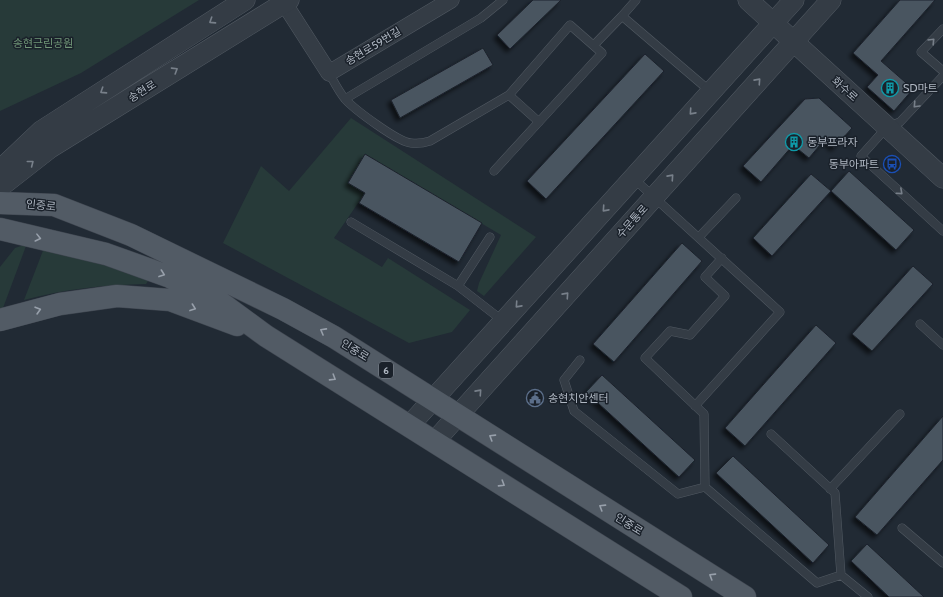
<svg xmlns="http://www.w3.org/2000/svg" width="943" height="597" viewBox="0 0 943 597" font-family="Cabin,'Noto Sans KR',sans-serif">
  <style>
    .green { fill: #273a39 }
    .building { fill: #4a5460; stroke: #1c232c; filter: url(#shadow) }
    .lines { fill: none; stroke-linecap: round; stroke-linejoin: round }
    .service-casing { stroke: #525a63; stroke-width: 9 }
    .minor-casing { stroke: #525a63; stroke-width: 17 }
    .tertiary-casing { stroke: #525a63; stroke-width: 21 }
    .primary-casing { stroke: #3e454f; stroke-width: 23 }
    .service { stroke: #343c45; stroke-width: 8 }
    .minor { stroke: #343c45; stroke-width: 16 }
    .tertiary { stroke: #343c45; stroke-width: 20 }
    .primary { stroke: #525b65; stroke-width: 22 }
    .oneway { stroke: #78808a }
    .oneway2 { stroke: #98a0ab }
    .labels { text-anchor: middle; stroke-width: 3; stroke-linejoin: round; paint-order: stroke }
    .shield { fill: #1a212a; stroke: #828a94; stroke-width: 1 }
    .shield-label { font-size: 10px; font-weight: bold; fill: #afb7c2 }
    .park-label { font-size: 11px; fill: #709677; stroke: #1a212a }
    .street-label { font-size: 11px; fill: #afb7c2; stroke: #1a212a }
    .poi-label { font-size: 11px; fill: #afb7c2; stroke: #1a212a; text-anchor: start }
  </style>
  <defs>
    <filter id="shadow"><feDropShadow dx="-3.5" dy="3.5" stdDeviation="2" flood-color="#0009"/></filter>
  </defs>
  <rect width="100%" height="100%" fill="#212a34"/>
  <path class="green" d="M0,0h199l-118,73 -81,38z
    M351,118l185,119 -52,59 -7,-5 2,-8 22,-48 -136,-81 -17,29 17,10 -31,45 48,29 6,-9 82,52 -18,22 -43,11 -186,-100 38,-77 28,25z
    M21,246h5l-23,62 -3,1v-42l15,-19z
    M44,248l24,5 79,26 1,2 -2,3c-41,1 -82,5 -122,16z"/>
  <path class="building" d="M533,0h28l-51,49 -13,-14z
    M900,0h35l-54,61 32,28 -19,22 -27,-24 11,-12 -25,-22z
    M483,48l10,17 -93,53 -9,-18z
    M645,54l19,17 -118,128 -19,-18z
    M819,98l33,30 -18,20 -9,-9 -16,19 -16,-13 -32,37 -18,-16 62,-67z
    M365,154l117,69 -23,39 -100,-59 6,-10 -17,-10z
    M849,171l65,59 -18,20 -65,-59z
    M811,174l20,17 -59,65 -19,-18z
    M682,243l20,18 -88,101 -21,-18z
    M913,266l20,18 -61,67 -20,-17z
    M816,325l20,18 -91,103 -20,-18z
    M602,375l93,85 -16,17 -93,-85z
    M943,416v44l-66,75 -22,-18z
    M733,456l96,89 -16,18 -97,-90z
    M867,544l57,53h-35l-38,-36z"/>
  <g class="lines">
    <g class="service-casing">
      <path id="service" d="M636,0l-14,16 89,76
        M943,29l-22,23 22,19
        M594,45l28,-29
        M329,73c5,9 10,19 16,26 10,11 53,43 66,44 7,1 13,0 19,-2l79,-46 61,-70 32,28 -108,118
        M943,76l-43,46 -13,5 -26,29 82,75
        M509,95l30,27
        M345,99l136,-81 22,-18
        M633,178l147,134 -85,94
        M351,222l107,64 45,35
        M699,237l37,-39
        M722,258l-17,19 20,19 -35,39 -20,-4 -25,27 59,56 1,73 112,96 24,-8 -6,-82 -64,-59
        M458,286l32,-49
        M920,324l23,21
        M580,360l-16,20 10,31 104,83 27,-7
        M830,489l70,-75
        M902,528l41,35
        M841,575l27,22"/>
    </g>
    <g class="minor-casing">
      <path id="minor" d="M284,3l45,70 122,-73"/>
    </g>
    <g class="tertiary-casing">
      <path id="tertiary" d="M748,0l195,178
        M0,170l41,-39 204,-131
        M0,187l50,-39 239,-148
        M409,426l385,-426
        M434,442l397,-442"/>
    </g>
    <g class="primary-casing">
      <path id="primary" d="M0,203l54,2 77,30 152,74 51,28 411,260
        M0,229l106,25 64,23 47,23 49,36 415,261
        M0,320l60,-16 57,-8 53,4 67,25"/>
    </g>
    <use href="#service" class="service"/>
    <use href="#minor" class="minor"/>
    <use href="#tertiary" class="tertiary"/>
    <use href="#primary" class="primary"/>
  </g>
  <defs><path id="oneway-chevron" d="M-2-3.5L2.5 0L-2 3.5" fill="none" stroke-width="1.6" stroke-linecap="round" stroke-linejoin="round"/></defs>
  <g class="oneway">
    <use href="#oneway-chevron" transform="translate(212 21) rotate(147)"/>
    <use href="#oneway-chevron" transform="translate(932 41) rotate(-46)"/>
    <use href="#oneway-chevron" transform="translate(175 70) rotate(-32)"/>
    <use href="#oneway-chevron" transform="translate(758 81) rotate(-48)"/>
    <use href="#oneway-chevron" transform="translate(103 91) rotate(147)"/>
    <use href="#oneway-chevron" transform="translate(916 105) rotate(133)"/>
    <use href="#oneway-chevron" transform="translate(692 112) rotate(132)"/>
    <use href="#oneway-chevron" transform="translate(31 163) rotate(-38)"/>
    <use href="#oneway-chevron" transform="translate(671 177) rotate(-48)"/>
    <use href="#oneway-chevron" transform="translate(900 192) rotate(42)"/>
    <use href="#oneway-chevron" transform="translate(605 209) rotate(132)"/>
    <use href="#oneway-chevron" transform="translate(566 295) rotate(-48)"/>
    <use href="#oneway-chevron" transform="translate(518 305) rotate(132)"/>
    <use href="#oneway-chevron" transform="translate(479 392) rotate(-48)"/>
  </g>
  <g class="oneway2">
    <use href="#oneway-chevron" transform="translate(38 238) rotate(14)"/>
    <use href="#oneway-chevron" transform="translate(162 274) rotate(20)"/>
    <use href="#oneway-chevron" transform="translate(193 308) rotate(20)"/>
    <use href="#oneway-chevron" transform="translate(38 310) rotate(-16)"/>
    <use href="#oneway-chevron" transform="translate(323 331) rotate(-151)"/>
    <use href="#oneway-chevron" transform="translate(333 378) rotate(32)"/>
    <use href="#oneway-chevron" transform="translate(492 437) rotate(-148)"/>
    <use href="#oneway-chevron" transform="translate(502 484) rotate(32)"/>
    <use href="#oneway-chevron" transform="translate(602 507) rotate(-148)"/>
    <use href="#oneway-chevron" transform="translate(712 576) rotate(-148)"/>
  </g>
  <defs>
    <g id="building-ring" transform="scale(0.9)"><circle r="9.5" fill="#1a212a" stroke="#0f9aa8" stroke-width="1.5"/><path d="M-4-6H4V6H1V3H-1V6H-4ZM-2.5-4.3h1.7v1.8h-1.7ZM.8-4.3h1.7v1.8H.8ZM-2.5-1h1.7V.8h-1.7ZM.8-1h1.7V.8H.8Z" fill="#0f9aa8"/></g>
    <g id="bus-ring" transform="scale(0.9)"><circle r="9.5" fill="#1a212a" stroke="#1a4fb4" stroke-width="1.5"/><path d="M-5-6H5V4H4V6H2V4H-2V6H-4V4H-5ZM-3.5-4V0h7V-4ZM-3.5 1.2v1.5H-2V1.2ZM2 1.2v1.5H3.5V1.2Z" fill="#1a4fb4"/></g>
    <g id="civic-ring" transform="scale(0.9)"><circle r="9.5" fill="#1a212a" stroke="#5c6f8a" stroke-width="1.5"/><path d="M-.6-6.5H3V-4.5H.6V-3L4-1V1h2V6H-6V1h2V-1L-.6-3ZM-1.2 2.5V6h2.4V2.5Z" fill="#5c6f8a"/></g>
  </defs>
  <g fill-rule="evenodd">
    <use href="#building-ring" x="890" y="88"/>
    <use href="#building-ring" x="794" y="142"/>
    <use href="#bus-ring" x="892" y="164"/>
    <use href="#civic-ring" x="535" y="398"/>
  </g>
  <g class="labels">
    <rect class="shield" x="379" y="362" width="14" height="16" rx="3"/>
    <g class="shield-label">
      <text x="386" y="374">6</text>
    </g>
    <g class="park-label">
      <text x="43" y="47">송현근린공원</text>
    </g>
    <g class="street-label">
      <text transform="translate(373 46) rotate(-31)" y="4">송현로59번길</text>
      <text transform="translate(845 89) rotate(42)" y="4">화수로</text>
      <text transform="translate(142 91) rotate(-32)" y="4">송현로</text>
      <text transform="translate(41 205) rotate(6)" y="4">인중로</text>
      <text transform="translate(632 221) rotate(-48)" y="4">수문통로</text>
      <text transform="translate(355 350) rotate(32)" y="4">인중로</text>
      <text transform="translate(629 524) rotate(32)" y="4">인중로</text>
    </g>
    <g class="poi-label">
      <text x="903" y="92">SD마트</text>
      <text x="807" y="146">동부프라자</text>
      <text x="879" y="168" text-anchor="end">동부아파트</text>
      <text x="548" y="402">송현치안센터</text>
    </g>
  </g>
</svg>
